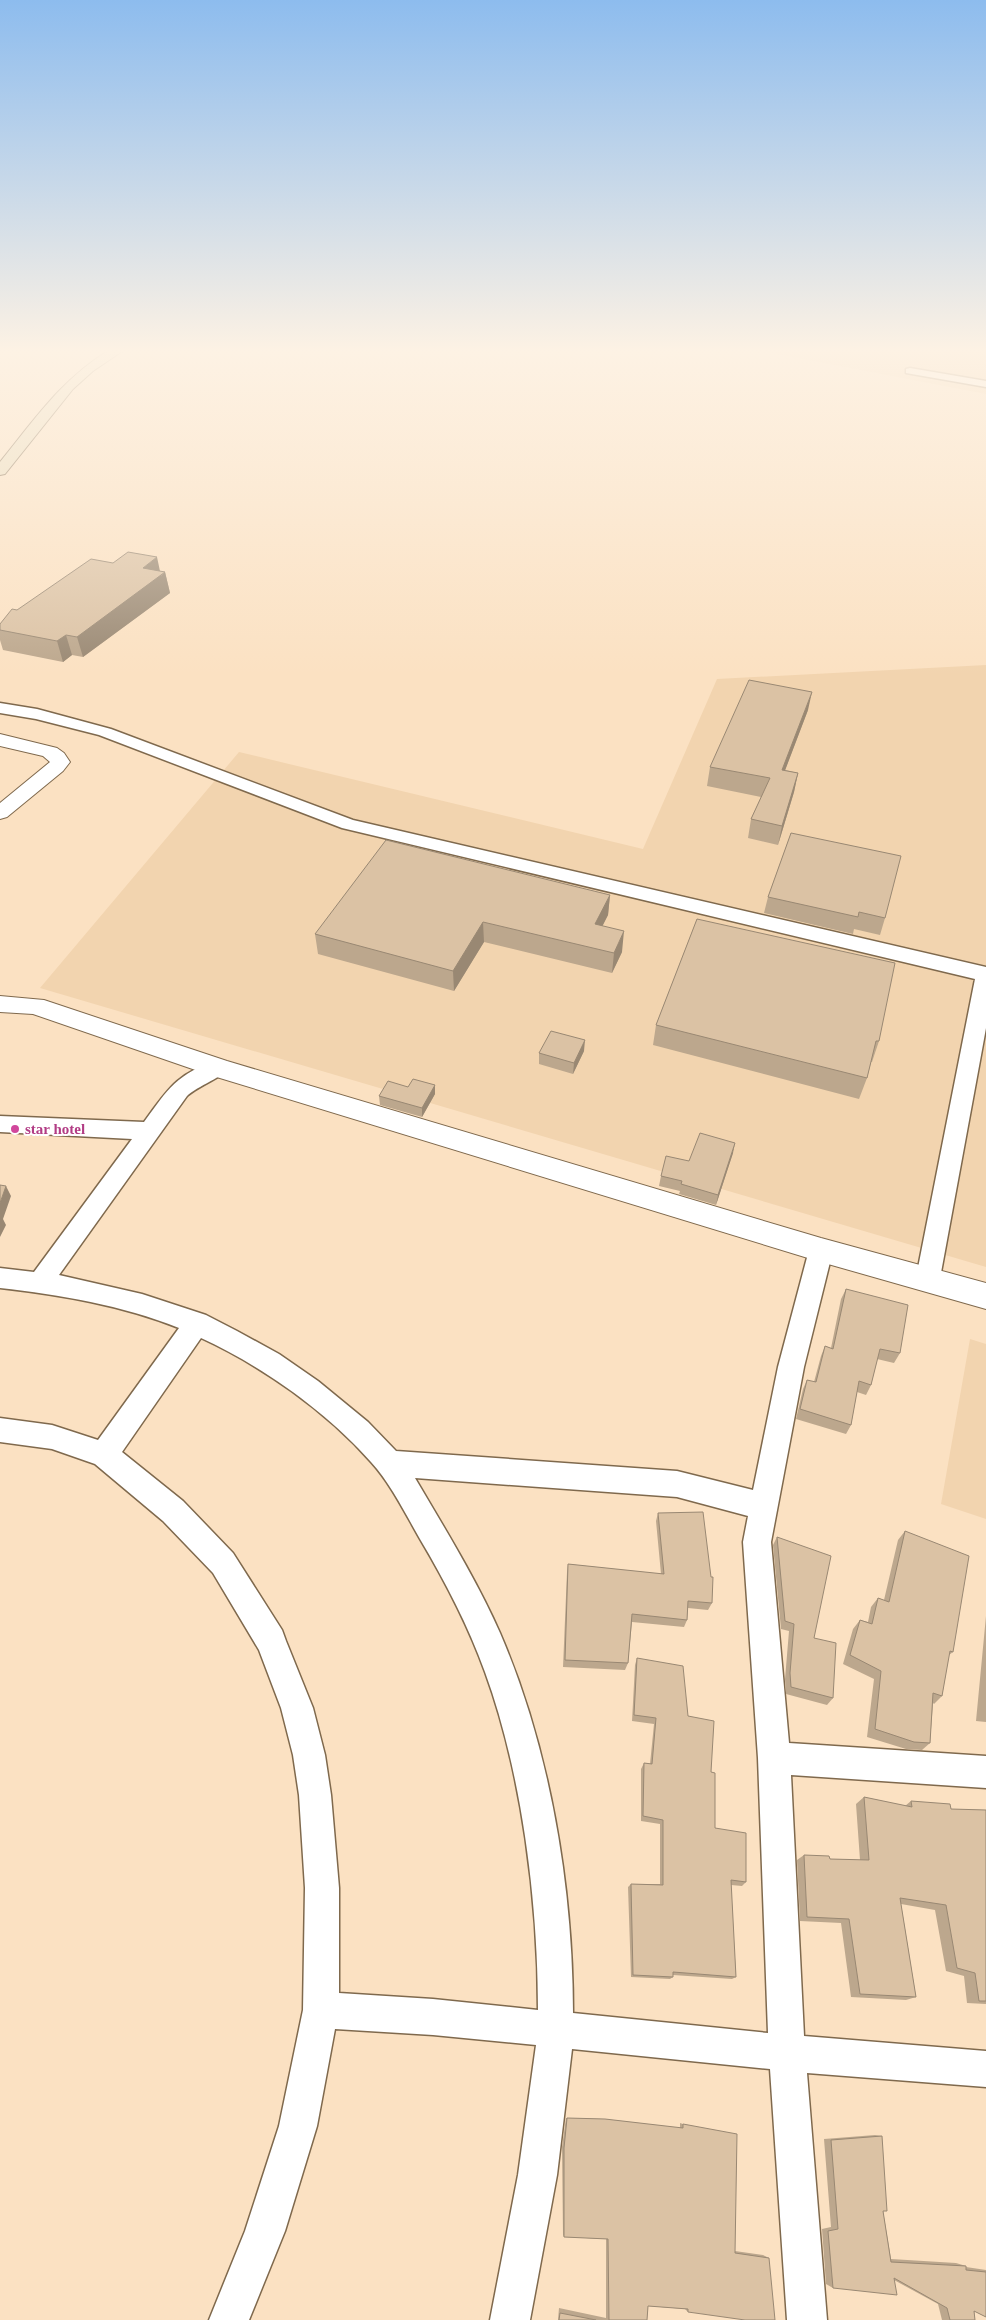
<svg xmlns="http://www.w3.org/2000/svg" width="986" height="2320" viewBox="0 0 986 2320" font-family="'Times New Roman',serif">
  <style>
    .built { fill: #f2d4af }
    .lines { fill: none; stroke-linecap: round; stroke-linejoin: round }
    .minor-casing { stroke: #7f694d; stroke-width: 3 }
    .tertiary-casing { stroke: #7f694d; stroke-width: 2 }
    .secondary-casing { stroke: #7f694d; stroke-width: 2 }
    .minor { fill: #fff; fill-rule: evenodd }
    .tertiary { fill: #fff; fill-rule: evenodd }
    .secondary { fill: #e8dbbb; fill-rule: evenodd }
    .wall { fill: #bca78d }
    .shaded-wall { fill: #998873 }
    .building { fill: #dbc2a4; stroke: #998873 }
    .hotel-dot { fill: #d1479c; stroke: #fff; stroke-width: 2 }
    .labels { text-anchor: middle; stroke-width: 4; stroke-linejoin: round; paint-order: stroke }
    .hotel-label { font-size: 15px; font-weight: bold; fill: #b23c85; stroke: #fff; text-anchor: start }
  </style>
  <rect width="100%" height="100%" fill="#fbe1c2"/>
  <path class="built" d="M757,350h229v44z
    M986,665v602l-946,-279 199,-236 404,97 74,-170z
    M970,1339l16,5v175l-45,-15z"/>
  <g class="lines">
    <g class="minor-casing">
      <path id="minor" d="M910,368l76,13v6l-80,-14v-4z
        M0,703l37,6 74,20 242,91 633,147v61l-46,250 -3,7 -9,3 -9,-3 -3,-7 59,-299 -633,-151 -243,-93 -63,-16 -36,-6z
        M219,1060l7,3 4,5c-4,7 -34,19 -43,28l-128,179 83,19 64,21 31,16 42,23 39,27 50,41 28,29 281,20 76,19 25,-123 31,-117 4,-7 8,-3 8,3 4,7 -29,117 -33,175 18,201 197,13v32l-195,-13 13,261 182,15v36l-179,-14 20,247h-40l-17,-251 -198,-20 -15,126 -27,145h-40l28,-145 18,-130 -103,-10 -98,-6 -18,97 -32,105 -36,89h-40l36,-89 34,-105 24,-116 2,-122 -6,-93 -6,-40 -12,-47 -22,-58 -46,-77 -50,-52 -68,-57 -43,-15 -52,-7v-24l52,7 46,15 81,-112c-58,-23 -118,-33 -179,-40v-20l34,4 98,-133 -132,-7v-16l144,6c24,-33 33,-49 75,-62zM201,1338c61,28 125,73 170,124 20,22 34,51 49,77 25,42 48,86 65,133 37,101 53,230 53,338l-105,-11 -94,-6v-105l-8,-93 -6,-40 -12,-47 -27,-67 -4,-11 -49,-77 -50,-52 -61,-49zM415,1478l262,19 71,19 -5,26 15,216 10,275 -195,-20c0,-126 -23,-264 -73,-380 -24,-54 -55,-104 -85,-155z"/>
    </g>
    <g class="tertiary-casing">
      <path id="tertiary" d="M0,734l57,14 7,5 6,9 -7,9 -56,46 -7,2v-16l50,-41 -7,-6 -43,-10z
        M0,996l44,4 183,61 594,177 165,45v26l-165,-47 -611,-187 -177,-61 -33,-2z"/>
    </g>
    <g class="secondary-casing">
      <path id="secondary" d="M109,350h15l-31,21 -20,18 -68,85 -5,1v-13c35,-43 61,-82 109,-112z"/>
    </g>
    <use href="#minor" class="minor"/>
    <use href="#tertiary" class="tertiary"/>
    <use href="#secondary" class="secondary"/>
  </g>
  <path class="wall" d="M160,571l5,1 5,21 -87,64 -11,-2 -9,7 -60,-12 -3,-10v-16z
    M808,710l-23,60 13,3 -4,19 -16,53 -30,-7 3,-19 10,-22 -54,-11 3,-19z
    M791,833l94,85 -5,17 -26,-6 -1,5 -89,-21 4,-16z
    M610,895l-2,20 -6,11 20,26 -10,21 -128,-31 -30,49 -136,-37 -3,-20z
    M697,919l182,122 -7,21h-1l-4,16 -8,21 -206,-54 3,-20z
    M584,1051l-11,23 -34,-10v-11z
    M435,1085v9l-13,23 -42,-12 -1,-9 29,-9z
    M733,1153l-17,52 -37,-11 1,-3 -21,-5 2,-10 28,-15z
    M846,1289l54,64 -6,10 -17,-4 -6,26 -5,10 -9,-3 -6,33 -5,9 -50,-15 7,-30 4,-9 7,2 7,-26 4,-10 6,2 10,-49z
    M658,1513l54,90 -4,7 -20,-2 -1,12 -3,7 -52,-5 -4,41 -3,7 -62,-3 4,-95 1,-8 93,10 -5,-53z
    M905,1531l48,121 -4,3 -7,41 -8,8 -1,-1 -3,40 -8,7 -16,-1 -39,-12 7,-58 -31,-15 10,-35 7,-9 8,2 3,-15 7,-9 6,2 14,-60z
    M777,1537l37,101 19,60 -6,7 -41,-11 -1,-15 4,-48 -8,-2 -8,-84z
    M986,1616v106l-10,-1z
    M637,1658l51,58 23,56 4,56 31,54 -4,4 -11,-1 5,92 -4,2 -59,-4v2l-3,2 -39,-2 -3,-90 3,-3h29v-60l-19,-3v-52l3,-6 6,1 4,-40 -22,-3 3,-56z
    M864,1797l41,9 6,-5 40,8 35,1v194l-19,-1 -3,-27 -18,-5 -11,-61 -34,-6 15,93 -10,3 -55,-3 -10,-74 -41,-2 -3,-61 7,-5 26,4 30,1 -4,-56z
    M566,2118l37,1 77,9v-5l3,1 52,127 28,4 6,3 -81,54 -3,-3 -37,-3 -1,14h-89l1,-12 47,10v-79l-42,-2 -1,-2 -1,-88z
    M875,2135l7,1 1,75 8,48 65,4 10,3v1l20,3v47l-12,-6 1,9h-33l-4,-16 -44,-24 -61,8 -7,-4 -4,-55 9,-2 -7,-88z"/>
  <path class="shaded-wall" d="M157,557l4,19 4,-4 5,21 -87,64 -6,-20 66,-69z
    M66,635l6,20 -9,7 -6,-21z
    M812,692l-4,18 -30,79 4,-19z
    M798,773l-4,19 -16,53 4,-19z
    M610,895l-2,20 -15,30 2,-21z
    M483,922l1,20 -30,49 -1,-20z
    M624,931l-2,21 -10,21 2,-20z
    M585,1040l-1,11 -11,23 1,-11z
    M435,1085v9l-13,23v-9z
    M735,1143l-2,10 -17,52 2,-10z
    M6,1186l5,10 -8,23 3,6 -6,12v-34z"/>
  <path class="building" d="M128,552l29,5 -14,11 22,4 -88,65 -11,-2 -9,6 -57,-11v-6l12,-15 5,1 74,-51 22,4z
    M749,680l63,12 -30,78 16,3 -16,53 -31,-7 19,-41 -60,-11z
    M791,833l110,23 -16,62 -26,-6 -1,5 -90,-20z
    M386,840l224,55 -15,29 29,7 -10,22 -131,-31 -30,49 -138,-37z
    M697,919l198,44 -16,78h-3l-9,37 -211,-53z
    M551,1031l34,9 -11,23 -35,-10z
    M413,1079l22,6 -13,23 -43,-12 9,-15 20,6z
    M700,1133l35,10 -17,52 -37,-11 1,-3 -21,-5 5,-20 23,5z
    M0,1185l6,1 -6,17z
    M846,1289l62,16 -8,48 -20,-4 -9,36 -12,-4 -8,44 -51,-16 7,-29 9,2 9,-36 8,3z
    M703,1512l8,65h2l-1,26 -24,-2 -1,19 -55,-6 -4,49 -63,-3 3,-96 96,10 -6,-61z
    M905,1531l64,25 -16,96 -3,-1 -8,45 -9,-3 -3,50 -16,-1 -39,-13 6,-58 -31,-16 10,-35 12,4 6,-26 11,4z
    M777,1537l54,19 -17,82 22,5 -3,55 -42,-11 -1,-14 4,-49 -9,-3z
    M637,1658l46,8 5,50 26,5 -3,51 4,1v55l31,5v49l-15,-2 5,97 -63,-5v5l-40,-2 -2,-91 32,1v-65l-20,-4 1,-53 8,1 4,-46 -22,-3z
    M864,1797l48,10 -1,-6 39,3 1,5 35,1v191h-7l-4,-28 -18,-5 -11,-63 -46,-7 16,99 -56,-3 -11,-75 -42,-2 -3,-62 25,1 1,3 39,1z
    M567,2118l38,1 78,9v-4l54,10 -2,119 34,5 6,62h-30l-57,-8v-3l-40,-3 -1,14h-38l-1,-81 -44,-2v-89z
    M882,2136l5,75h-4l8,51 75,4v4l20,2v45l-12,-6 1,9h-25l-3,-12 -53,-30 3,17 -64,-7 -5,-57 10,-2 -7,-89z
    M560,2313l36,7h-37z"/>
  <linearGradient id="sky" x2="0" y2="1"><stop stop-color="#8dbcee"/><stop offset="0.52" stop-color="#fdf2e4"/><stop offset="1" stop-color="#fdf2e4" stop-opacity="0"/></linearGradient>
  <rect width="986" height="675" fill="url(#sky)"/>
  <circle class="hotel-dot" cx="15" cy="1129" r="5"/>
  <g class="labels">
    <g class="hotel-label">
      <text x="25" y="1134">star hotel</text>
    </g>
  </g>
</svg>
